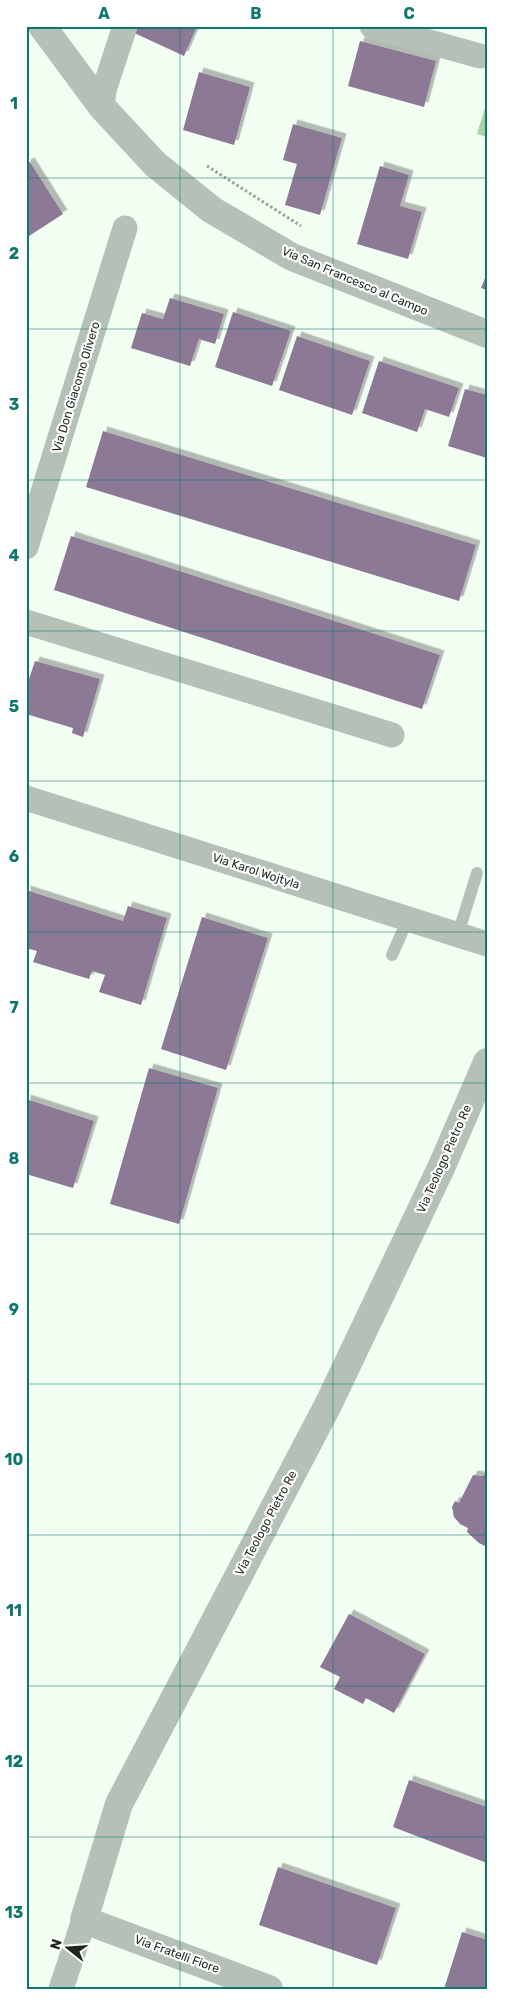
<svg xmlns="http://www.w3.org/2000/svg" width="513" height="2015" viewBox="0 0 513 2015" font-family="Rubik,sans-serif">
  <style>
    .green { fill: #a1d6a4 }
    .building { fill: #8b7995; filter: url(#shadow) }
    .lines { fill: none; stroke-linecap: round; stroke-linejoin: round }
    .path { stroke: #9aa59a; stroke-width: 3; stroke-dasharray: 2.5 2.5; stroke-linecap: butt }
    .service { stroke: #b5c1b6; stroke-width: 12 }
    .minor { stroke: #b5c1b6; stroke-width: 25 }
    .tertiary { stroke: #b5c1b6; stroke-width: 28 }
    .grid { fill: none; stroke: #0f766e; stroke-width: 1; stroke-opacity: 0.55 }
    .labels { text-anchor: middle; stroke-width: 4.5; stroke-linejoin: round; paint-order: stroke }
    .street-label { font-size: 12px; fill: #1d271e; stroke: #fff }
    .neatline { fill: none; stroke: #0f766e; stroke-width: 2 }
    .grid-label { font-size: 16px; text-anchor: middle; font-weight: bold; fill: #0f766e }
  </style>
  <defs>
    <filter id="shadow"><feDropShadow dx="4.5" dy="-4.5" stdDeviation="0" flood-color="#0004"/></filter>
  </defs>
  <rect width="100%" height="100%" fill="#f3fef3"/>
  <path class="green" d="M487,101v36l-10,-3z"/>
  <path class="building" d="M134,26h63l-13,30 -52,-24z
    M360,41l76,20 -12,46 -76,-21z
    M199,72l51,15 -16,58 -51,-15z
    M293,124l49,14 -22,77 -35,-10 12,-41 -14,-4z
    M30,162l33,52 -37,24v-74z
    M380,166l29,9 -9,31 22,6 -14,47 -51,-15z
    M487,273v17l-6,-2z
    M170,298l54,16 -9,30 -16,-5 -9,27 -59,-18 11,-35 21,6z
    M233,312l58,19 -19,55 -57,-19z
    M297,336l73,25 -18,54 -73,-25z
    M379,361l80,27 -10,29 -24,-8 -8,23 -55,-19z
    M465,389l22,6v63l-39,-12z
    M103,431l373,114 -17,56 -373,-114z
    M71,536l369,119 -18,54 -368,-119z
    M35,661l65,18 -17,58 -11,-4 1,-5 -47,-14v-26z
    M26,890l97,31 5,-15 39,12 -26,87 -42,-13 6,-17 -13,-4 -3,8 -56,-17 4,-11 -11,-3z
    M202,917l66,21 -42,132 -65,-21z
    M149,1068l69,20 -39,136 -69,-20z
    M26,1099l68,22 -21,67 -47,-14z
    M487,1473v74l-8,-4 -12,-11 1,-4 -8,-4 -6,-7 -2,-10 3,-6 4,2 14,-28 9,1z
    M349,1614l76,40 -31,59 -28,-15 -3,6 -29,-15 6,-12 -20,-10z
    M409,1780l78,27v56l-94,-36z
    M278,1867l118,41 -19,57 -118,-40z
    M462,1932l25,8v49h-43z"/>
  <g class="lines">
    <path class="path" d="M207,166l94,60"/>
    <path class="service" d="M458,934l19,-61
      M392,955l16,-36"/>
    <path class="minor" d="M372,26l108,30
      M102,107l2,-17 21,-64
      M26,547l99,-319
      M26,622l366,113
      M26,798l461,146
      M61,1989l23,-69"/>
    <path class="tertiary" d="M42,26l60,81 53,57 57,46 80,47 195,77
      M269,1989l-185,-69 35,-116 209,-399 113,-237 46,-106"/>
  </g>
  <path class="grid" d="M180,26v1963M333,26v1963M26,178h461M26,329h461M26,480h461M26,631h461M26,781h461M26,932h461M26,1083h461M26,1234h461M26,1384h461M26,1535h461M26,1686h461M26,1837h461"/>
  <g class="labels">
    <g class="street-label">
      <text transform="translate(355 281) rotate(23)" y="4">Via San Francesco al Campo</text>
      <text transform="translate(76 387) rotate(-73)" y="4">Via Don Giacomo Olivero</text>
      <text transform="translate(256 871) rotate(18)" y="4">Via Karol Wojtyla</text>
      <text transform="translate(444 1159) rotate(-66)" y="4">Via Teologo Pietro Re</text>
      <text transform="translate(266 1523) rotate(-62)" y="4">Via Teologo Pietro Re</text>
      <text transform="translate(177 1954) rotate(20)" y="4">Via Fratelli Fiore</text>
    </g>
  </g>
  <rect width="513" height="2015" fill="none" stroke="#ffffff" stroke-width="55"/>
  <g transform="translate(68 1948) rotate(287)" stroke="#ffffff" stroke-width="4" paint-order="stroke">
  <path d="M0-4L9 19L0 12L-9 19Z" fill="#1d271e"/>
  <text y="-8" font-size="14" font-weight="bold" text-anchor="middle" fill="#1d271e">N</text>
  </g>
  <rect x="28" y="28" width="458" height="1960" class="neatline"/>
  <g class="grid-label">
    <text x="104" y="19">A</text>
    <text x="256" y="19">B</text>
    <text x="409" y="19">C</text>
    <text x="14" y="109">1</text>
    <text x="14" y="259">2</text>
    <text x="14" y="410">3</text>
    <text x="14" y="561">4</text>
    <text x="14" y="712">5</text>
    <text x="14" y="862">6</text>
    <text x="14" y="1013">7</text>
    <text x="14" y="1164">8</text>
    <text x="14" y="1315">9</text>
    <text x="14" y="1465">10</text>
    <text x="14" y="1616">11</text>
    <text x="14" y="1767">12</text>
    <text x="14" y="1918">13</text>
  </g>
</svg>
